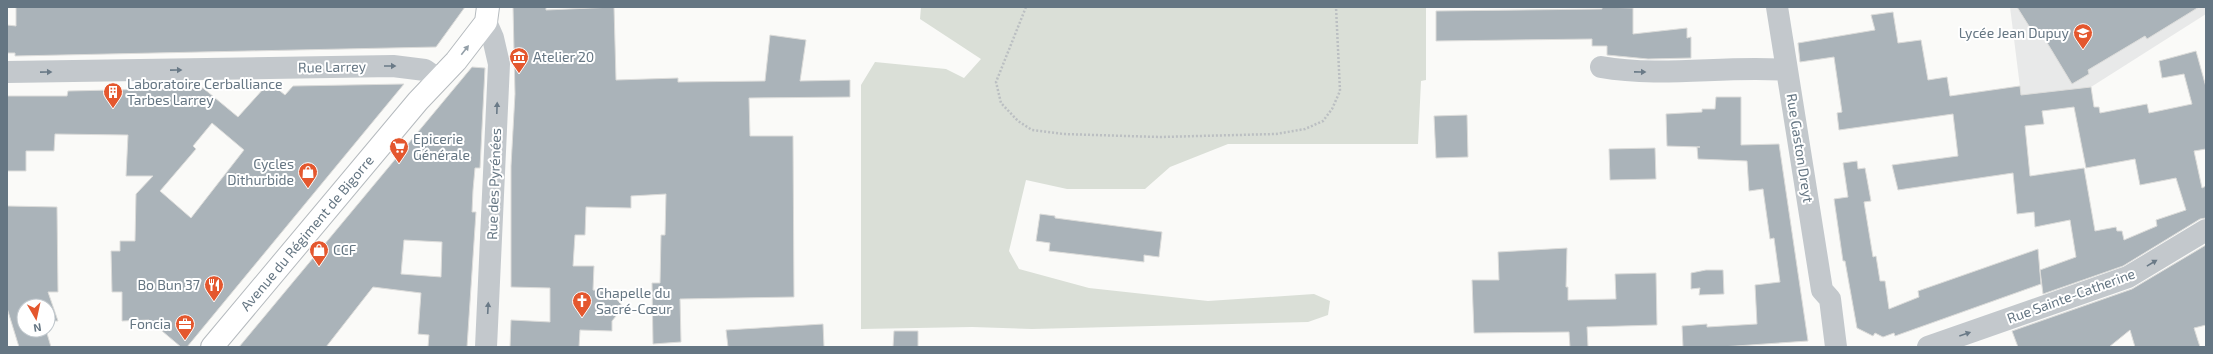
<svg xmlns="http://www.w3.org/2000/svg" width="2213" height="354" viewBox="0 0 2213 354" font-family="'Exo 2',sans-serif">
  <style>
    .built { fill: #e8e9e9 }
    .green { fill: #dadfd7 }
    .building { fill: #aab3b9; stroke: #dcdcda; fill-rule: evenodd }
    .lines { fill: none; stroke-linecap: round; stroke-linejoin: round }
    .major-casing { stroke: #b5babe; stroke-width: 24 }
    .path { stroke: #bbbfc2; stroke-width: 2.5; stroke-dasharray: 2 2; stroke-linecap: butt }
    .minor { stroke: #c3c8cc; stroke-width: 22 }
    .major { stroke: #fff; stroke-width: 22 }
    .oneway { fill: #939fa8 }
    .oneway2 { fill: #6a7a87 }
    .labels { text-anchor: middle; stroke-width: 4; stroke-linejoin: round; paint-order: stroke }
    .poi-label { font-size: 14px; fill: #657683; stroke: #fff; text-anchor: start }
    .street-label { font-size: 14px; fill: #657683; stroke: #fff }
  </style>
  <rect width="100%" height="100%" fill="#fafaf8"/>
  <path class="built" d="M2010,7h196v7l-115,73 -70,8z"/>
  <path class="green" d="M921,7h505v73l-5,1 -3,63h-190l-58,23 -25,22h-78l-41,-9 -17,71 10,18 70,19 119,13 106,-7 16,7 -2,14 -20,7 -276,7 -60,-2 -111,2v-244l14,-23 71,7 18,9 17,-19 -61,-40z"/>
  <path class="building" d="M16,7h449l-29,40 -421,9v-3h-8v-28l9,1z
    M513,7h33v3l68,-3 2,73 62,-2v4l87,-1 5,-46 36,5 -6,41 50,-1v17l-101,1 1,38h43l1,161 -114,2 1,43 -28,2 -1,-61h8l1,-48h4l1,-41 -35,2v12l-45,-1 -1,28h-10l-2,31h21l-1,24 17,2 11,12 -1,7 -8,10v10l-32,-1 -1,17h-69l1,-27 39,2v-34l-39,-1v-121l4,-72z
    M1602,7l31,1v26l54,-6v10l4,-1v21l-43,1 -41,-4v-9h-15v-7l-156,2v-30l166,-2z
    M2017,7h182l-52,32 -2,-3 -57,34 1,4 -17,10 -32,-53 -6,3z
    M1893,12l5,31 23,-3 7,40 19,-3 3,19 70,-10 1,9 70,-8 3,20h5l1,6 47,-9 2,9 43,-9 -8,-30 -22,4 -3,-17 37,-10 10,36v62l-12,2 8,37 4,-2v32l-6,1 -77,47 -80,28 -3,-24 36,-13 -6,-37 -35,7 -1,-15 -17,2 -4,-41 -115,17 -6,-25 66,-9 -5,-42 -114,16 -2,-17 5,-1 -8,-55 -34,5 -2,-19 77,-13 -4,-15zM2074,107l12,61 49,-9 5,26 36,-7 10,32 -30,10 1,6 -33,14 -2,-9h-5l-1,-4 -21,4 -11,-63 -54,8 -5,-50 19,-2 -2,-13z
    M472,67l13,1 -5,100h-5l-2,22 -1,22h4l-9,135h-39l1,-12 -11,-1 3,-41 -48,-6 -47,60h-87zM404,240l38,2 -1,35 -40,-3z
    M404,84l-217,263h-6l-32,-27 -27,1v-29h-10l-1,-41h9v-10h15l1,-47 17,-18h-27l2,-41 -73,-1 -1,17h-28v20h-19v-75h60l1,-5 135,-3 35,29 27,-30h10l10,8 8,-9zM212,123l32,27 -53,68 -31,-27 36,-42 -3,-3z
    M1716,97h25v48l38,-1 29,197 -87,6h-38l-1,-21 25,-2v3l50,-3 -2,-39 25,-3 -6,-44 -4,1 -7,-50 -14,2 -2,-30 -49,-2 -1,-12h3l-33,-1 -1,-32 36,-2v-3h13z
    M1467,115l1,42 -32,1 -2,-42z
    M1655,148l1,31 -46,1 -1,-31z
    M1857,161l1,8 7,-1 6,33 -7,1 9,55 3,-1 4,25h5l4,28 30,-12 -1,-6 120,-42 3,35 -146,52 -1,-3 -11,4 -8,-4 -2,3 -16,-8 -12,-67h-2l-9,-62 14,-2 -5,-34z
    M7,206l50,1 1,85h-10l10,29h-10v-15h-24v24h22l5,17h-32l-12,-39z
    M1040,214l15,2v2l107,14 -3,25 -15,-2v7l-95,-11 1,-8 -14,-2z
    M2206,245v80l-12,3 6,19h-65l-5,-17 -21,17h-91l-6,-16 120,-42z
    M1567,248l-1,39h2v13l48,-1 -1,-25 41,-1 1,52 -70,2 1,20h-18l-1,-15 -95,1 -2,-53h27l-1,-28z
    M1706,270h17l1,24 -25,1 1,-7 -9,1v-16z
    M823,324l1,23h-96l-2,-17z
    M894,331h24v16h-25z"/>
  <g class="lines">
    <g class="major-casing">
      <path id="major" d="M212,347l206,-246 38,-40 30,-39 2,-15"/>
    </g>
    <path class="path" d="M1026,7l-30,75 5,21 17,18 14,9 31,4 97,3 116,-3 29,-5 18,-8 9,-12 8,-18 -4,-84"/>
    <path class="minor" d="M1777,7l45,283 8,9 6,48
      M486,22l7,16 6,26 -13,283
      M1601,67c62,11 124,-2 186,3
      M7,72l386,-6 32,4 13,9
      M1928,347l200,-70 78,-47"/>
    <use href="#major" class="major"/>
  </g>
  <defs><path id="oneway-solid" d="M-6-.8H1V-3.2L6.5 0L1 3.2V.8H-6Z"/></defs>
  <use class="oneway" href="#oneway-solid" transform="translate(465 50) rotate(-52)"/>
  <g class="oneway2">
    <use href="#oneway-solid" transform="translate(390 66)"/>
    <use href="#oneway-solid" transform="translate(176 70) rotate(-1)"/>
    <use href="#oneway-solid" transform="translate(46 72) rotate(-1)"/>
    <use href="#oneway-solid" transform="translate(1640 72) rotate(1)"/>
    <use href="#oneway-solid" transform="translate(497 108) rotate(-88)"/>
    <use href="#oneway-solid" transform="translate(2152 263) rotate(-31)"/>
    <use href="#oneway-solid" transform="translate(488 308) rotate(-87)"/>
    <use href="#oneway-solid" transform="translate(1965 334) rotate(-19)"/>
  </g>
  <defs>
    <g id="school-pin" transform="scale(1)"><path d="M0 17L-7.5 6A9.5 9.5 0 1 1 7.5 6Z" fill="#e4572e" stroke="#fff"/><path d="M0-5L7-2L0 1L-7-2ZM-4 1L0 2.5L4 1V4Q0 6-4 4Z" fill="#fff"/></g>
    <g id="museum-pin" transform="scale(1)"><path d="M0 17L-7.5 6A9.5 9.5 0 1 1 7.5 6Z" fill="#e4572e" stroke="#fff"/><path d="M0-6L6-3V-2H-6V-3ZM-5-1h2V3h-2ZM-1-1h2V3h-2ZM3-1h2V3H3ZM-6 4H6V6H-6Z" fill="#fff"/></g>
    <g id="building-pin" transform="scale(1)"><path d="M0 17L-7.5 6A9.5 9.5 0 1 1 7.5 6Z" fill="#e4572e" stroke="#fff"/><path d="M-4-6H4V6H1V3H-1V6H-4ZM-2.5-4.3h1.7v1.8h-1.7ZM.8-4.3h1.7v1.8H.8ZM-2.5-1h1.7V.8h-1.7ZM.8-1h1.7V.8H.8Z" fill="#fff"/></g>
    <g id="supermarket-pin" transform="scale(1)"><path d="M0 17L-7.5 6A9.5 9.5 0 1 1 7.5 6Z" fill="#e4572e" stroke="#fff"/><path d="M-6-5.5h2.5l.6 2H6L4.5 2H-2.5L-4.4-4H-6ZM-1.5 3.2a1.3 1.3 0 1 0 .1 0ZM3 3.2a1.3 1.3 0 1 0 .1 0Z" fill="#fff"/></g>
    <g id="shop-pin" transform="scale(1)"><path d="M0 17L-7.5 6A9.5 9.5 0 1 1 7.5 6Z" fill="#e4572e" stroke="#fff"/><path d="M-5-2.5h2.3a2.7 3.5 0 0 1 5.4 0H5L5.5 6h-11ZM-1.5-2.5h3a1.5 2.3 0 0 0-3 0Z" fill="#fff"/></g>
    <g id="restaurant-pin" transform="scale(1)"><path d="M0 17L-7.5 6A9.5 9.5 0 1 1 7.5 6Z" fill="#e4572e" stroke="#fff"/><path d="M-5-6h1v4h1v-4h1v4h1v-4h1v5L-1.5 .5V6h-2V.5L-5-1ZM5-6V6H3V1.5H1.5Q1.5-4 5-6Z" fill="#fff"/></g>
    <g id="church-pin" transform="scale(1)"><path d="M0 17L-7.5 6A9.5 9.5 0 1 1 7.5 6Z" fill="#e4572e" stroke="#fff"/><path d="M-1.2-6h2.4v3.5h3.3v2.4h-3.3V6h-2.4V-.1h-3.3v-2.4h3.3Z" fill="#fff"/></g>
    <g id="office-pin" transform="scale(1)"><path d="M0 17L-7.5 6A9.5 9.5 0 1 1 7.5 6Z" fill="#e4572e" stroke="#fff"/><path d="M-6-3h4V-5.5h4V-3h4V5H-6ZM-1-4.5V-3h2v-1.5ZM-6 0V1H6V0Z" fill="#fff"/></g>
  </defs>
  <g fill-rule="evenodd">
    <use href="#school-pin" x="2083" y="33"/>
    <use href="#museum-pin" x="519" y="57"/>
    <use href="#building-pin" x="113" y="92"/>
    <use href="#supermarket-pin" x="399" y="147"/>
    <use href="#shop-pin" x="308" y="172"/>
    <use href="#shop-pin" x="319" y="250"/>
    <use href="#restaurant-pin" x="214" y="285"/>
    <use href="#church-pin" x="582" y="301"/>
    <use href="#office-pin" x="185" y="324"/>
  </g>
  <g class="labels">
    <g class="poi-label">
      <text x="2069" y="38" text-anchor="end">Lycée Jean Dupuy</text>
      <text x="533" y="62">Atelier 20</text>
      <text x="127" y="89">Laboratoire Cerballiance<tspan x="127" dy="16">Tarbes Larrey</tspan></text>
      <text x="413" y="144">Epicerie<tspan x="413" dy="16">Générale</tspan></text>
      <text x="294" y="169" text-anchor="end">Cycles<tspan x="294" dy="16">Dithurbide</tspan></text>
      <text x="333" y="255">CCF</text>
      <text x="200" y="290" text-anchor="end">Bo Bun 37</text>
      <text x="596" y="298">Chapelle du<tspan x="596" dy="16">Sacré-Cœur</tspan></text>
      <text x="171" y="329" text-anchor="end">Foncia</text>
    </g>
    <g class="street-label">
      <text transform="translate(332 67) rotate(-1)" y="5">Rue Larrey</text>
      <text transform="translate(1800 148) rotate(81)" y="5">Rue Gaston Dreyt</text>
      <text transform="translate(494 184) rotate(-88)" y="5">Rue des Pyrénées</text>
      <text transform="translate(307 233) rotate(-50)" y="5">Avenue du Régiment de Bigorre</text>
      <text transform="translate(2071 296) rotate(-20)" y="5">Rue Sainte-Catherine</text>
    </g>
  </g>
  <rect width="2213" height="354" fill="none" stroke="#657683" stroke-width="16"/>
  <g transform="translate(36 318) rotate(171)"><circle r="19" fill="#ffffff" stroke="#c1c8cd"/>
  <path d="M0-3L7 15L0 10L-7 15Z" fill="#e4572e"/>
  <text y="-6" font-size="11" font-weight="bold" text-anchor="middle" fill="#657683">N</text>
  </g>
</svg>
